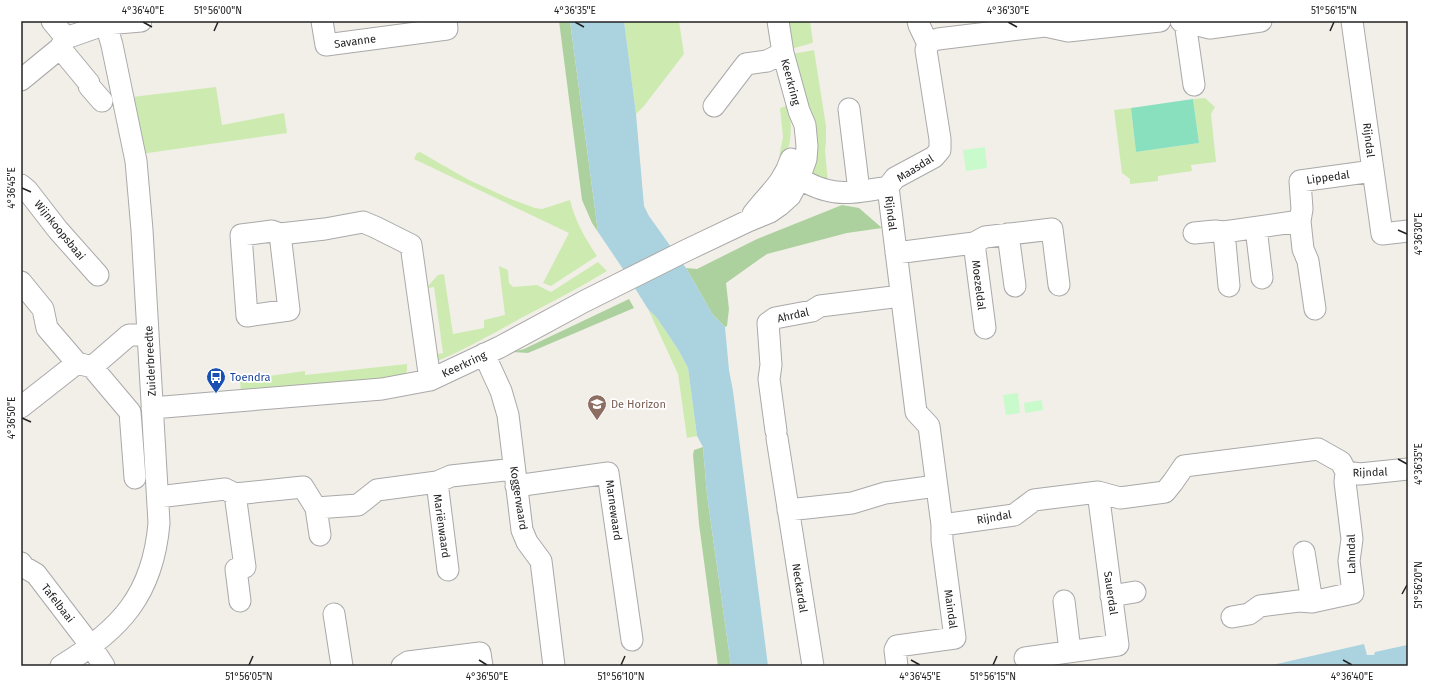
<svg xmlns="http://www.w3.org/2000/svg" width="1429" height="687" viewBox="0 0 1429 687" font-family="'Fira Sans',sans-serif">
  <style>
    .grass { fill: #cdebb0 }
    .forest { fill: #add19e }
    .park { fill: #c8facc }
    .pitch { fill: #88e0be }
    .water { fill: #aad3df }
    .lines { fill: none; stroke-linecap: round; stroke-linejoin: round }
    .minor-casing { stroke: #a9a9a9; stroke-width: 23 }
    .minor { stroke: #fff; stroke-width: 21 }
    .ticks { fill: none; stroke: #222; stroke-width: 1.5 }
    .labels { text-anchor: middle; stroke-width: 3.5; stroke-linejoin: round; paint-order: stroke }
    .street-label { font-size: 11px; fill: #222; stroke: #fff }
    .transit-label { font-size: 11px; fill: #164399; stroke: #fff; text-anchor: start }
    .education-label { font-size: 11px; fill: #785e54; stroke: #fff; text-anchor: start }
    .neatline { fill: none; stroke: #222; stroke-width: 1.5 }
    .ticks-label { font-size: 10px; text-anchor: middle; fill: #222 }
  </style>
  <rect width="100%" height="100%" fill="#f2efe9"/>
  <path class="grass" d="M624,21h55l5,33 -40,52 -8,8z
    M785,21h25l3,21 -1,1 -21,6z
    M814,50l12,76v16l-1,8 3,33 -20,-12 -16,-117z
    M216,87l6,38 62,-12 3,20 -146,21 -9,-57z
    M1205,98l10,9 -4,7 5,48 -25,3 1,6 -34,5v5l-28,3v-5l-8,-6 -8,-63 17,-2 5,44 63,-9 -6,-44z
    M789,105c3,19 3,36 -4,54l-6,-2 4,-20 -3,-29z
    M420,152l47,27 41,19 27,10 7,1 28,-9c5,21 15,38 27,56l-46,30 -8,-3 26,-50 -155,-74 3,-6z
    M598,262l9,9c-28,17 -57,32 -86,47 -28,16 -57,32 -88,45l-1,-8 11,-2 -9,-66 -6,1v-2l10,-11 6,-1 9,60 31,-6v-8l21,-5 -6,-49 9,4 1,13 4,4 24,-2 14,7z
    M648,309l9,9 22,33 9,17 9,68 -10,2 -9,-64z
    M407,364v7l-11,11 -155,9 -1,-9 7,-3 58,-8v4z"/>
  <path class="forest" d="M559,21h11l28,211 -6,-9 -10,-23z
    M842,205l17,3 23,20 -35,5 -80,21 -41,29 3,26 -2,17 -2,1 -12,-12 -27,-47 11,1 60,-30z
    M629,299l5,9 -106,45 -16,-1 12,-3z
    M703,447l4,48 24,171h-13l-19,-142 -6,-69 1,-5z"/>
  <path class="park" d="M985,147l2,21 -21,3 -3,-21z
    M1018,393l2,20 -14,2 -3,-20z
    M1042,400l1,10 -18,3 -1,-10z"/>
  <path class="pitch" d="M1193,99l6,44 -63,9 -5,-44z"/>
  <path class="water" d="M570,21h54l12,93 8,92 5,10 37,52 27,47 12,12 4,43 4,21 35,275h-37l-24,-171 -4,-48 -6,-11 -9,-68 -9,-17 -22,-33 -9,-9 -27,-43 -23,-34z
    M1364,644l3,11h7l1,-3 32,-7 1,-1v20l-8,2h-132z"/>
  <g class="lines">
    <g class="minor-casing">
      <path id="minor" d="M52,21l14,17
        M322,21l4,24 121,-16 -1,-8
        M918,21l1,4 9,19
        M1181,21l29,7 51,-7
        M1352,21l30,213 26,-3
        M1185,22l9,63
        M60,48l29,35v3l13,15
        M21,80l39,-32 6,-10 40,-14 35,-3
        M714,106l32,-42 21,-3 16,-8
        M849,109l10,82
        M787,172c12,7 26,15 39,18 19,6 43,0 62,-3l7,-9 39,-21 6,-7v-11l-14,-89c2,-7 5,-9 12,-11l107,-13 23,5 92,-10
        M21,185l6,5 31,40 40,45
        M888,187l28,225 13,14 13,99 72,-10 20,-15 64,-8 22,6 45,-6 8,-10 11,-16 134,-17 23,13 5,10 14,2 48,-5
        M753,214c15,-20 30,-30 38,-55
        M1300,221l3,28 5,12 7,48
        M1256,228l6,50
        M1224,232l5,54
        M1194,233l21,-2 9,1 76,-11 2,-12 -2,-28 73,-10
        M280,234l9,76 -42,6 -6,-81 31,-4 8,3 45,-5 38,-7 12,5 36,18 19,135
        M1008,234l7,52
        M974,243l11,85
        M896,253l78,-10 11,-6 67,-8 7,56
        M21,282l22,27 4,19 30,35
        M484,354l17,37 7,24 14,115 5,12 14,19 13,105
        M92,367l38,45 5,66
        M21,407l56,-44 15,4 37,-32h19
        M152,408l230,-19 48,-9 70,-33 85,-46 100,-50 63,-30 22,-9 10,-7 10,-9 9,-17 7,-20 1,-13 -2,-21 -6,-14 -16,-58 -5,-32
        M776,431l-7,-52 2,-14 -3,-42 7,-5 37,-7 8,-5 81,-10
        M777,438l36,228
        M437,482l11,88
        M516,486l92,-13 24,167
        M235,494l10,73 -9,2 4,32
        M158,497l67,-8 10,5 68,-7 13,21 42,-3 19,-15 60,-8 14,-6 63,-7
        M316,508l4,27
        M788,510l64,-7 33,-10 51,-7
        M1304,552l8,50
        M21,563l3,4 12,7 55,72 13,20
        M1111,596l24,-4
        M1064,601l6,50
        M334,614l8,52
        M1232,617l17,-3 11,-8 39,-5 13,1 41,-9 -4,-32 3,-22 -7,-57 1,-10
        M1025,658l93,-13 -20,-153
        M61,666c59,-36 92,-71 98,-143l-17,-293 -6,-69 -24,-116 -7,-24
        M402,666l6,-4 72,-9 2,13
        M897,666l-2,-16 2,-4 58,-8 -13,-98v-15"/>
    </g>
    <use href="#minor" class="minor"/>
  </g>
  <path class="ticks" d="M143,22l9,5M575,22l9,5M1008,22l9,5M214,31l4,-9M1330,31l4,-9M22,188l9,4M1398,230l9,4M22,418l9,4M1398,459l9,5M1402,594l5,-9M479,660l8,5M911,660l9,5M1343,660l9,5M249,665l4,-9M621,665l4,-9M993,665l4,-9"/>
  <defs>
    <g id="bus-pin" transform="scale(1)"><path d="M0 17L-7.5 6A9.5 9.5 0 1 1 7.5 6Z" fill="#1a4fb4" stroke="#fff"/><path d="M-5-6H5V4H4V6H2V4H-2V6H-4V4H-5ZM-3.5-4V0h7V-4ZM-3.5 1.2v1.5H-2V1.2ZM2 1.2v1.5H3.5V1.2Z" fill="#fff"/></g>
    <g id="school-pin" transform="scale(1)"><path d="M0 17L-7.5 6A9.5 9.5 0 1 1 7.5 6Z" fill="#8d6e63" stroke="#fff"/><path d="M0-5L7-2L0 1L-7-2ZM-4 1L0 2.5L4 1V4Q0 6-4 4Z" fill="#fff"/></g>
  </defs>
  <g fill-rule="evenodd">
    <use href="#bus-pin" x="216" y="377"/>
    <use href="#school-pin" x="597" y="404"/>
  </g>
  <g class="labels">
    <g class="street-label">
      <text transform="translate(355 41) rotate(-8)" y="4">Savanne</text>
      <text transform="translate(791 82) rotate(75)" y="4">Keerkring</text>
      <text transform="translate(1369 140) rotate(83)" y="4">Rijndal</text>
      <text transform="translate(915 168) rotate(-32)" y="4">Maasdal</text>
      <text transform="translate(1328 177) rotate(-8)" y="4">Lippedal</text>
      <text transform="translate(891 213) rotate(83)" y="4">Rijndal</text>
      <text transform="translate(60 230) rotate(51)" y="4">Wijnkoopsbaai</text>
      <text transform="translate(979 285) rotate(83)" y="4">Moezeldal</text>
      <text transform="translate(793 315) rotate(-13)" y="4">Ahrdal</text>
      <text transform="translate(150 361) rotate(-93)" y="4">Zuiderbreedte</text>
      <text transform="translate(464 364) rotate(-25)" y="4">Keerkring</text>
      <text transform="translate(1370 472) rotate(-2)" y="4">Rijndal</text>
      <text transform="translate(519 498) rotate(81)" y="4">Koggerwaard</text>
      <text transform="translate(614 510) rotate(82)" y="4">Marnewaard</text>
      <text transform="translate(994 517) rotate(-10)" y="4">Rijndal</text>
      <text transform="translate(442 526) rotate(82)" y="4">Mariënwaard</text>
      <text transform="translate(1351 554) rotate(-91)" y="4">Lahndal</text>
      <text transform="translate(800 588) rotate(81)" y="4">Neckardal</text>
      <text transform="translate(1111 593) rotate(82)" y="4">Sauerdal</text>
      <text transform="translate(58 603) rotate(52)" y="4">Tafelbaai</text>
      <text transform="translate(951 609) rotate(82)" y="4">Maindal</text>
    </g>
    <g class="transit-label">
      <text x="230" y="381">Toendra</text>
    </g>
    <g class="education-label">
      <text x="611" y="408">De Horizon</text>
    </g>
  </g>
  <rect width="1429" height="687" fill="none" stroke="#ffffff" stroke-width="44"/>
  <rect x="22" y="22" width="1385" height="643" class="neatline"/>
  <g class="ticks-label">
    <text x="143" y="14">4°36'40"E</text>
    <text x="218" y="14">51°56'00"N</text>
    <text x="575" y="14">4°36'35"E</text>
    <text x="1008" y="14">4°36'30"E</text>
    <text x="1334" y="14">51°56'15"N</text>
    <text transform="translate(11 188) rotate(-90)" y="4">4°36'45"E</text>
    <text transform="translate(1418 234) rotate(-90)" y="4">4°36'30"E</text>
    <text transform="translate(11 418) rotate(-90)" y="4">4°36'50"E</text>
    <text transform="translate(1418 464) rotate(-90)" y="4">4°36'35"E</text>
    <text transform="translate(1418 585) rotate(-90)" y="4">51°56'20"N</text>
    <text x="249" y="680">51°56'05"N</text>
    <text x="487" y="680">4°36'50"E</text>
    <text x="621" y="680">51°56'10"N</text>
    <text x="920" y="680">4°36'45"E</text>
    <text x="993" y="680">51°56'15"N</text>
    <text x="1352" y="680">4°36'40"E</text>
  </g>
</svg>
